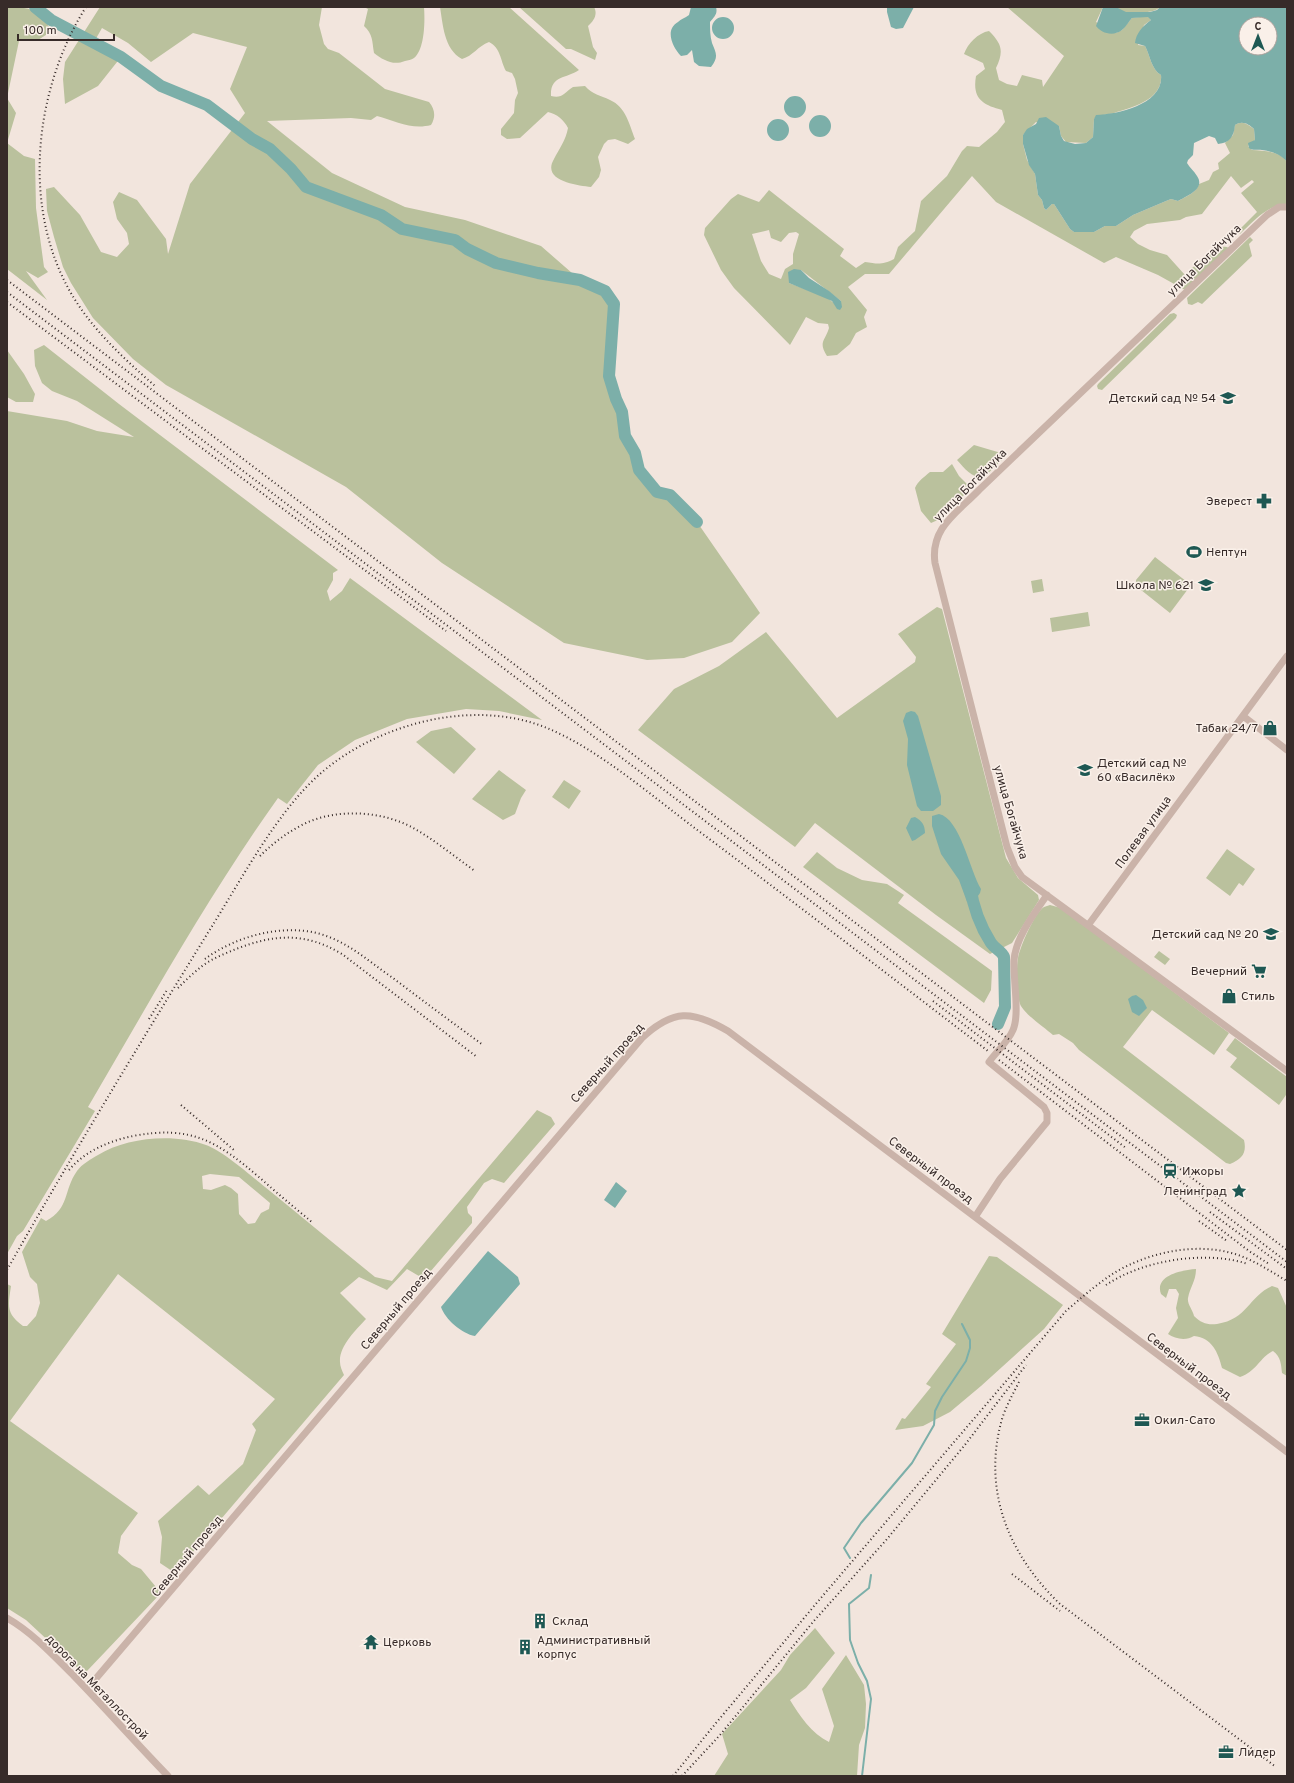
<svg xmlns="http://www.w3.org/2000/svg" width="1294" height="1783" viewBox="0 0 1294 1783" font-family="Overpass,sans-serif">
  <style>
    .green { fill: #bac19d; fill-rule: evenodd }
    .water { fill: #7cafa9; fill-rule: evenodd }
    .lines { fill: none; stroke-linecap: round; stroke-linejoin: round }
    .stream { stroke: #7cafa9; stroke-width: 2 }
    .river { stroke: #7cafa9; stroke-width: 12 }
    .minor { stroke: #cab3a9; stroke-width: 7 }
    .rail { stroke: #372b29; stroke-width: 2; stroke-dasharray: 1 3; stroke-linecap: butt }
    .labels { text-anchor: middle; stroke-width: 3; stroke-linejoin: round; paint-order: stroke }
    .street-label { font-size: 12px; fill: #372b29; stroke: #faf0e9 }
    .poi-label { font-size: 12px; fill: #372b29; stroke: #faf0e9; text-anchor: start }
  </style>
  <rect width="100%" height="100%" fill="#f2e5dd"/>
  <path class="green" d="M7,7c25,0 30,2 45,24l-14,9 -19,1 -12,57 9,15 -9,30 17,13 11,3 1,49 8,59 4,5 -10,6 -12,-7 21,29 -40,-31z
    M100,7h222l-3,18 5,19 4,5 11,4 46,36 44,13c6,7 7,15 2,23 -19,5 -36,-4 -54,-9l-6,4 -20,-2 -84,3 65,52 73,34 60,13 76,26 39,34 25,11 9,13 -5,72 7,23 6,13 3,24 10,17 4,17 17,21 14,4 27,27 63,91 -28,29 -48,16 -37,2 -83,-17 -122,-80 -96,-76 -180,-102 -33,-26 -40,-41 -22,-35 -8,-16 -9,-30 -7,-26 -1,-22 8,-2 26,28 21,37 16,5 12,-13 -2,-11 -10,-14 -4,-17 6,-10 18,8 29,39 2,15 22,-70 55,-71 -15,-24 17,-42 -54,-14 -42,29 -23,-19 -26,-15 -8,14 27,15 -23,29 -33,18 -2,-25 2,-17z
    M364,7h60c1,13 1,42 -10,51 -3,2 -6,2 -9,3 -12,5 -22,-1 -31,-8 -2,-12 -1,-19 -10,-27l4,-17z
    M440,7h69l70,63c-13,9 -29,5 -28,26 11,3 13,-3 22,-9l12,-1c8,9 15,9 25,14 16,7 19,24 25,39l-7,5 -13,-5 -7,1 -4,4 -6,13 3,13 -2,7 -8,10c-14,-2 -50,-6 -37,-28 5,-10 12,-19 14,-31 -4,-8 -11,-14 -20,-16l-28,26 -13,1 -6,-4v-6l13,-16 1,-13 3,-7 -3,-14 -3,-6 -6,-2c-6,-11 -5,-23 -17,-29 -11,4 -16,14 -27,17 -18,-10 -19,-34 -22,-52z
    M519,7h75c4,7 0,14 -6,19l5,21 4,6 -2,7 -24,-11h-5z
    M1007,7h96l-7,15 20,11 6,-3 10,-12 16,-2 3,4 -7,5 -6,20 7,1c5,9 6,23 16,29 2,25 -28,32 -47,38 -7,2 -15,1 -20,6l-1,18 -7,6 -20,-1 -5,-6 -2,-10 -23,-4 -13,13v9l4,16 8,14 3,21 4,5 2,8 2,2 6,-6h2l16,25 4,3h20l11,-6h11l17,-11 33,-14 5,-2 7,2c9,-5 18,-8 21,-17l10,-4 4,-8 6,-3 -1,-6 12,-10 -5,-10 8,-8 2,-10c7,-5 13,-1 19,4l1,11 -7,6 4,4c12,1 29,1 35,12v42c-20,1 -33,17 -47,30l-2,-3 19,-19 -16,-19 13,-11 -2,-2 -11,8 -10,-12 -29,38 -16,3 -6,3 -33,4 -13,7 -4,6 8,7 12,6 17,5 18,20c9,-8 31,-34 44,-27l-44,42 -27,-15 -42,-18 -12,6 -108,-61 -24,-26 -83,98h-24l-17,13 19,23 -3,7 3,10 -11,6 -6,11 -13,11 -10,1c-9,-14 -2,-15 2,-28l-1,-4 -10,-1 -12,-6 -16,28 -56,-57 -13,-18 -17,-35 1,-7 26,-29 7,-5 21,8 10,-12 75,59 -4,7 16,12 9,-6c13,2 17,3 29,-3l4,-12 17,-16 6,-30 26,-25 15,-25 5,-5 12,1 18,-15 8,-10 -3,-12c-19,-5 -30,-11 -26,-34l9,-7 -2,-6 -19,-9c4,-11 14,-21 25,-23 13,13 15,20 7,37l3,12 8,4 10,2 5,-11 20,5 1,7 21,-31zM769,230l2,8 10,4 8,-9 7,-1 3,2 -6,20v10l-8,5 -4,10 -12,-5 -8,-13 -9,-27zM801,270l40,31 -7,2 -8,-6 -37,-14z
    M1116,7h44c-6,7 -26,6 -36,5 -3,-1 -5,-3 -8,-5z
    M1250,237l3,3 -4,4 3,12 -50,48 -4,-2 -6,3 -4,-1 -1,-6z
    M1174,313l3,2 -1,3 -74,72 -4,-1 -1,-3 1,-2 72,-70z
    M44,345l75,59 219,166 -5,3v7l-6,11 3,10 12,-10 8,-13 192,142 -43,-9 -33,-2 -59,10 -52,21 -37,25 -31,39 -9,-6c-70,98 -129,205 -190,309l7,4 -72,120 -6,5 -10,18v-843l60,10 30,10 37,6 -57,-36 -25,-10 -10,-8 -7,-17 -1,-16z
    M7,350l17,24 11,20 -2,8h-17l-9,-5z
    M974,445l27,8 3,3 -1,3 -20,19c-12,-1 -18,-9 -26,-18z
    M952,464l7,12 10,10v4l-29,29 -9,4 -10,-12 -6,-23c3,-7 9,-11 15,-16h13z
    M1155,557l36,28 -21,28 -34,-27v-6z
    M1042,579l2,12 -11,2 -2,-12z
    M937,607l5,2 64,249 12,20 20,17 1,5 -27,43 -22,11 -54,-39 -121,-92 -20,24 -157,-117 36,-41 45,-23 47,-34 71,86 78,-56 1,-5 -18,-23z
    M1088,612l2,14 -38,6 -2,-14z
    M451,727l25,22 -22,25 -38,-32 15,-11z
    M499,770l27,20 -5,8 -6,16 -12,6 -31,-21z
    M564,780l17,11 -12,18 -17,-12z
    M1227,849l28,20 -12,17 -4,-3 -9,13 -24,-18z
    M817,852l20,16 25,12 25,4 17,11 -6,8 94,68 -1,19 -7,13 -181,-136z
    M1050,905l11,3 168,125 -15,22 -62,-45 -29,37 121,93c3,13 -2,19 -14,24l-4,-1 -147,-113 -6,-7 -14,-9 -6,1c-9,-8 -29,-21 -33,-31 -3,-9 -4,-37 -2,-46 2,-11 17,-46 26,-51 2,-1 4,-1 6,-2z
    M1159,951l11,8 -5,6 -11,-8z
    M1235,1038l52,39v19l-1,-1 -7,10 -49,-38 7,-9 -11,-8z
    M537,1110l14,7 4,7 -51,59 -12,-4 -8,4 -17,24 1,6 4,4v6l-48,56 -17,-10 -20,21 -28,-13 -19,16 26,26c-10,11 -27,27 -26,43 0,4 2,9 4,13l-169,198 -15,-10 2,-26 -4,-16 40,-36 11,10 34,-31 13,-34 -4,-6 23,-25 -157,-125 -108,147 128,92 -17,23 -3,17 14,12 9,4 20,24 -74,78 -5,1 -56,-52 -19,-12v-324l4,2c-3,21 -5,27 12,40h4l9,-10 4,-13 -3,-19 -7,-7 -8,-25 19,-34 5,3c24,-13 17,-30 31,-50 5,-7 14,-12 21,-16 28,-18 77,-22 108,-10 17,6 44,30 59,42 37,30 73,60 110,90l17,4zM210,1174l29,3 31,26 -1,6 -8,4 -6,10 -7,1 -9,-10 -1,-20 -7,-6 -6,-3 -14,5 -8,-1 -1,-13z
    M989,1256l8,1 66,48 -19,24 -63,57 -31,26 -27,14 -28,4 7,-12 3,1 26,-32 -5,-3 30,-40 -14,-10z
    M1196,1269c0,12 -6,18 -8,29 -1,6 5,12 6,18 7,7 13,9 23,8 31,-5 31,-27 55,-38l6,2 9,20v68l-5,-3c-1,-9 -1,-16 -9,-22 -12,5 -17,21 -33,26l-18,-9c-4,-16 -10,-30 -28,-32 -8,5 -19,3 -26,-2l10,-16 -2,-10 3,-14 -3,-5h-7l-3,9 -5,-4c-7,-19 22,-24 35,-25z
    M815,1628l20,25 -29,35 -16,12c9,15 22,34 39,42l5,-16 -12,-37 24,-34 18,30 2,19 -1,24 -6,17 -2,31h-143l14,-22 -6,-20 59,-64 9,-15z"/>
  <path class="water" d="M691,7h25c2,7 -2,10 -6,15 0,7 0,14 2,21 4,10 7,14 -1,24l-12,-1 -5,-4 -2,-12 -5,5 -6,1c-8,-8 -17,-26 -3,-34 3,-3 7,-4 11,-7z
    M914,7l-11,21 -7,1 -5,-2 -4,-15v-5z
    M1103,7h13l10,5h24l7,-2 3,-3h127v155c-5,-7 -16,-11 -25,-12 -5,-1 -9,1 -13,-2l-1,-5 7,-3 -1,-11c-5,-5 -12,-9 -19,-4 -1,11 -5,18 -17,19l-3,-6 -6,-2 -15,7 -1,12 -5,5 -1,3c3,5 7,8 10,13 9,13 -11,20 -19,25l-7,-2 -5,2 -33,14 -17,11h-11l-11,6h-20l-4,-3 -16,-25h-2l-6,6 -2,-2 -2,-8 -4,-5 -3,-21 -6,-9 -6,-21v-9l4,-6 9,-5 3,-6 7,-1 13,9 2,10 3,5 11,3 11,-1 7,-6 1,-18 2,-4c22,-1 68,-11 65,-40 -10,-6 -11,-20 -16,-29l-10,-3c1,-10 8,-17 16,-23l-3,-3 -16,1c-3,3 -6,9 -10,12 -9,7 -21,3 -26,-4zM1246,24h24v24h-24z
    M712 28a11 11 0 1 1 22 0a11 11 0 1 1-22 0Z
    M784 107a11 11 0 1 1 22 0a11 11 0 1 1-22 0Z
    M809 126a11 11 0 1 1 22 0a11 11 0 1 1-22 0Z
    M767 130a11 11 0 1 1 22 0a11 11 0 1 1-22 0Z
    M794,269l7,1 8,8 20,13 12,10 1,6 -2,3 -3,-1 -5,-8 -43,-18 -1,-11z
    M911,711l4,1 3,4 23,80v9l-8,6h-12l-4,-5 -10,-41 1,-26 -5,-18 3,-8z
    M939,814c21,4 31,57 42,75l-1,4 -7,10 -6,-1 -8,-22 -18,-26 -9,-28v-10z
    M915,817c7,4 10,8 10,16l-10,7 -3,1 -6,-13 5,-10z
    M1136,995l7,5 4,8 -8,8 -7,-4 -4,-13 4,-3z
    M616,1182l11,9 -12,17 -11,-8z
    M488,1251l30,26 2,7 -45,52c-13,-2 -30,-17 -34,-29z"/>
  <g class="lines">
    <path class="stream" d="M850,1558l-6,-10 17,-25 51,-60 22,-38 1,-14 7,-14 24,-36 4,-13v-8l-8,-16
      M862,1776l9,-77 -4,-18 -9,-18 -8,-23 -1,-36 20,-16 2,-13"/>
    <path class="river" d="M35,7l16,13 70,37 40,29 46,19 45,34 18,10 21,20 15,18 75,28 21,14 53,11 12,9 29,14 42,10 42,7 25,11 9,13 -5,72 7,23 6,13 3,24 10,17 4,17 18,22 13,3 27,27
      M970,886c3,20 10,40 21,57 4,6 11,8 13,14l1,50 -7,17"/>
    <path class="minor" d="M1287,207h-8l-12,8 -288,275c-22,23 -49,38 -44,73l72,284 8,20 7,10 265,194
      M1243,716l44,34
      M1089,924l198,-268
      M975,1217l25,-38 47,-57v-9l-3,-6 -55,-45c7,-10 19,-20 24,-32 7,-16 0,-51 1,-70 2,-23 20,-46 33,-65
      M7,1618c26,15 46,37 67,58 32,33 62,67 94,100
      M87,1689l555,-651c31,-29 50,-28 86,-7l559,421"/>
    <path class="rail" d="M86,7c-50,79 -64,192 -20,277 21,41 55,72 89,102
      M7,280l1280,970
      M7,292l1280,970
      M7,302l439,329
      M260,856c13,-13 29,-25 46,-33 33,-15 78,-12 109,6 21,12 40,28 60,42
      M205,959c32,-24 85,-38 124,-22 24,9 43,27 64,41 30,23 60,45 90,67
      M178,988c7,-7 15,-15 23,-21 10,-8 23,-13 35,-18 39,-15 69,-17 106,5l135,103
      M933,1001l193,147
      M149,1019l18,-29
      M999,1060l250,191 20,13
      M181,1105l53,45
      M69,1170c16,-19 40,-29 64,-34 58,-11 84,5 127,42 17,15 35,30 53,45
      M1210,1212l77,57
      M1199,1221l28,20
      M7,1270c65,-115 133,-227 202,-339 31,-49 68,-120 112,-158 58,-50 153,-75 226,-45 51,21 105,68 149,101 98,73 195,148 292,222
      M1106,1285c37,-25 100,-35 142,-21
      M1019,1382c-6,12 -13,24 -17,37 -20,71 6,135 58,185l216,163
      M1012,1574l48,37
      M673,1776l43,-53 104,-124 246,-288c15,-13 31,-27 48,-38 35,-21 82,-31 121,-19 19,6 35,17 52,27
      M682,1776l38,-41 93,-113 74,-83 77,-93 62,-81"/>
  </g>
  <defs>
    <g id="school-bare" transform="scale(1.2)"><path d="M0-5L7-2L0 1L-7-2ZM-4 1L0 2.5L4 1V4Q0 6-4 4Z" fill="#1e5853" stroke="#faf0e9" stroke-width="2.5" paint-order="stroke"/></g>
    <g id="pharmacy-bare" transform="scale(1.2)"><path d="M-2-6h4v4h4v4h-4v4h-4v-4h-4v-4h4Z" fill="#1e5853" stroke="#faf0e9" stroke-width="2.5" paint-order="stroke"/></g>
    <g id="stadium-bare" transform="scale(1.2)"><path d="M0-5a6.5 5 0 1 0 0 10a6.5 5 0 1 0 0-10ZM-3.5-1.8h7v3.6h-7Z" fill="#1e5853" stroke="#faf0e9" stroke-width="2.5" paint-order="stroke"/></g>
    <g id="shop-bare" transform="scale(1.2)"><path d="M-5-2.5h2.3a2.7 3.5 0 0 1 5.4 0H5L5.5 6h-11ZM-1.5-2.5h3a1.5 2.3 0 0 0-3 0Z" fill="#1e5853" stroke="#faf0e9" stroke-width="2.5" paint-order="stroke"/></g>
    <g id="supermarket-bare" transform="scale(1.2)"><path d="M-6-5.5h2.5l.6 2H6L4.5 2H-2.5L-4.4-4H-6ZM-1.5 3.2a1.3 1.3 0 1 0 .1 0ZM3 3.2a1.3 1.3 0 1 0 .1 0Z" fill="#1e5853" stroke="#faf0e9" stroke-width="2.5" paint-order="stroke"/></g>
    <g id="station-bare" transform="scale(1.2)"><path d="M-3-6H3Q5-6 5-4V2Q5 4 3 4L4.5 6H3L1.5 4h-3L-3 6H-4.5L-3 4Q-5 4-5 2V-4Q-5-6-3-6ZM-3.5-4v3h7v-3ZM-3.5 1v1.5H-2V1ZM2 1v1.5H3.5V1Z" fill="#1e5853" stroke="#faf0e9" stroke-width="2.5" paint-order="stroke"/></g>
    <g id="sight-bare" transform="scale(1.2)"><path d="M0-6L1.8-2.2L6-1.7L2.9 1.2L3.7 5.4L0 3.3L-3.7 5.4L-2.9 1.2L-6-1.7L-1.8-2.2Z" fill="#1e5853" stroke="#faf0e9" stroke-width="2.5" paint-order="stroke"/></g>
    <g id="office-bare" transform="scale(1.2)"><path d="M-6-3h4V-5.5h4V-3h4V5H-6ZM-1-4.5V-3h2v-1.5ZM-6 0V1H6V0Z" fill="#1e5853" stroke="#faf0e9" stroke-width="2.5" paint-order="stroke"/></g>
    <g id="building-bare" transform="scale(1.2)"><path d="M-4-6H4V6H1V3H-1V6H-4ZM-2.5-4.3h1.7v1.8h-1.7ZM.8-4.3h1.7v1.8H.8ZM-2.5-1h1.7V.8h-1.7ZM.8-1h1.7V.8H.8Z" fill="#1e5853" stroke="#faf0e9" stroke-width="2.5" paint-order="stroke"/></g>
    <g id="temple-bare" transform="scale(1.2)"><path d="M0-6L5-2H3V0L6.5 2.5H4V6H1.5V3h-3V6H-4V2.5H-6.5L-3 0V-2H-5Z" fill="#1e5853" stroke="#faf0e9" stroke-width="2.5" paint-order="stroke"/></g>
  </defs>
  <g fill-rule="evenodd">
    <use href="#school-bare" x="1228" y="398"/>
    <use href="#pharmacy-bare" x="1264" y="501"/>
    <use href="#stadium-bare" x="1194" y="552"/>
    <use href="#school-bare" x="1206" y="585"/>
    <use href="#shop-bare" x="1270" y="728"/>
    <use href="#school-bare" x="1085" y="770"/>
    <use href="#school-bare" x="1271" y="934"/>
    <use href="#supermarket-bare" x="1259" y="971"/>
    <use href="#shop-bare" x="1229" y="996"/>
    <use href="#station-bare" x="1170" y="1171"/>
    <use href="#sight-bare" x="1239" y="1191"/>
    <use href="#office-bare" x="1142" y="1420"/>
    <use href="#building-bare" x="540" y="1621"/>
    <use href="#temple-bare" x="371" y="1642"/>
    <use href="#building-bare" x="525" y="1647"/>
    <use href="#office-bare" x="1226" y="1752"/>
  </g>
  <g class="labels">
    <g class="street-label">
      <text transform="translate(1204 260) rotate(-44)" y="4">улица Богайчука</text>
      <text transform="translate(970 485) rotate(-45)" y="4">улица Богайчука</text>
      <text transform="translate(1011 812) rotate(74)" y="4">улица Богайчука</text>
      <text transform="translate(1143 832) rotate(-54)" y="4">Полевая улица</text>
      <text transform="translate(607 1063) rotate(-48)" y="4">Северный проезд</text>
      <text transform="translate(931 1170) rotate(37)" y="4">Северный проезд</text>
      <text transform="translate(396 1309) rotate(-50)" y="4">Северный проезд</text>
      <text transform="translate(1189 1366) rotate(37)" y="4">Северный проезд</text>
      <text transform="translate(187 1556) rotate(-50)" y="4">Северный проезд</text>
      <text transform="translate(97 1687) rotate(46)" y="4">дорога на Металлострой</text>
    </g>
    <g class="poi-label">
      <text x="1216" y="402" text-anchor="end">Детский сад № 54</text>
      <text x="1252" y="505" text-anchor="end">Эверест</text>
      <text x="1206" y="556">Нептун</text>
      <text x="1194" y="589" text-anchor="end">Школа № 621</text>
      <text x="1258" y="732" text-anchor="end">Табак 24/7</text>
      <text x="1097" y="767">Детский сад №<tspan x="1097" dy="14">60 «Василёк»</tspan></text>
      <text x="1259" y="938" text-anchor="end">Детский сад № 20</text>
      <text x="1247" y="975" text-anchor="end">Вечерний</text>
      <text x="1241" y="1000">Стиль</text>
      <text x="1182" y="1175">Ижоры</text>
      <text x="1227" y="1195" text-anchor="end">Ленинград</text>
      <text x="1154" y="1424">Окил-Сато</text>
      <text x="552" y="1625">Склад</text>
      <text x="537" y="1644">Административный<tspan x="537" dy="14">корпус</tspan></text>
      <text x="383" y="1646">Церковь</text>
      <text x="1238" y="1756">Лидер</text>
    </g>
  </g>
  <rect width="1294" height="1783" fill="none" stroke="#372b29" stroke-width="16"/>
  <g transform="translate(1258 36)"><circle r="19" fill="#faf0e9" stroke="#aca19c"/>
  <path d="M0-3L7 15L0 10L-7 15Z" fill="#1e5853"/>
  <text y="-6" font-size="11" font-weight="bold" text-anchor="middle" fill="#372b29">С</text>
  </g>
  <path d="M18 34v6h96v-6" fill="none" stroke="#372b29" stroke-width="2"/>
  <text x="24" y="34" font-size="12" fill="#372b29" stroke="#faf0e9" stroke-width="3" paint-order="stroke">100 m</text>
</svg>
